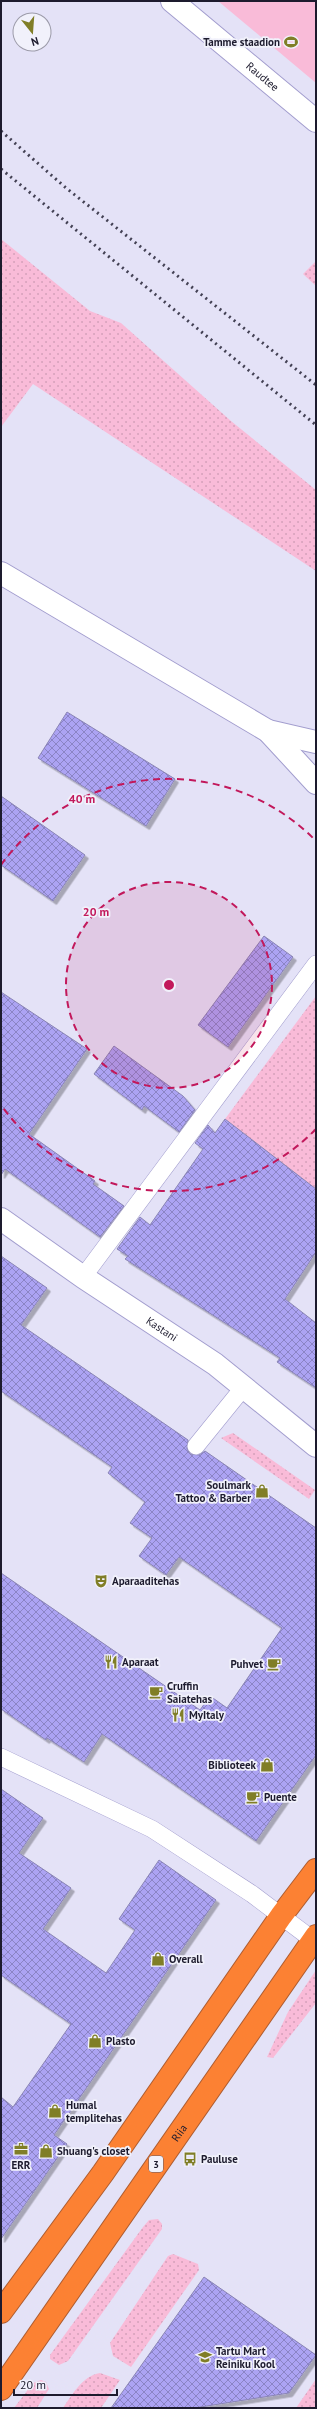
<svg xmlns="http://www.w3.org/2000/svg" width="317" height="2409" viewBox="0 0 317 2409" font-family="'PT Sans',sans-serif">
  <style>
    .grass { fill: url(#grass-dots) }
    .pitch { fill: #f9bbd8 }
    .building { fill: url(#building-cross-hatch); stroke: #8a85b5; filter: url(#shadow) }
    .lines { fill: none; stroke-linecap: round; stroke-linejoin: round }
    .lane-casing { stroke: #a29dce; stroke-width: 18 }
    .street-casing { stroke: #a29dce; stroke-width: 24 }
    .highway-casing { stroke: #ae5d31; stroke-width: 24 }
    .lane { stroke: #fff; stroke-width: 17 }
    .street { stroke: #fff; stroke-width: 22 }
    .highway { stroke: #fc8133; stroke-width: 22 }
    .rail { stroke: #434154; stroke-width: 3; stroke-dasharray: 2 4; stroke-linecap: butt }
    .ring { fill: none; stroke: #c2185b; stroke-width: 2; stroke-dasharray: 7 5 }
    .labels { text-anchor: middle; stroke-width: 3.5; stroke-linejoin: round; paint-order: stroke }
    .shield { fill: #f1f1fb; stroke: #5d5b6c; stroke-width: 1 }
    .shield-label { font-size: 10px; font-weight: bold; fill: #1d1b2e }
    .poi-label { font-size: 11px; font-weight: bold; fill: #1d1b2e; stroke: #f1f1fb; text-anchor: start }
    .street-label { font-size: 11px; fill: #1d1b2e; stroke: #f1f1fb }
    .centre { fill: #c2185b; stroke: #f1f1fb; stroke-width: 2 }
    .ring-label { font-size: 12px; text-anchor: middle; font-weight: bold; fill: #c2185b; stroke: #f1f1fb; stroke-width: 3.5; stroke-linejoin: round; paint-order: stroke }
  </style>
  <defs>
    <pattern id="grass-dots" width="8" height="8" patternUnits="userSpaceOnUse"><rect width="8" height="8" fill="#f9bbd8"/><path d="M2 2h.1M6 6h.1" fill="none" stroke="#d5a0ba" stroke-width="1.8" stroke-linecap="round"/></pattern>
    <pattern id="building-cross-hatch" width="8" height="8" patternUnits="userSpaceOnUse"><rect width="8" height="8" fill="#aca3f3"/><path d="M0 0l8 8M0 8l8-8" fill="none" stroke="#8b84c5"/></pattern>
    <filter id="shadow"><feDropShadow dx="3.5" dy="3.5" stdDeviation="0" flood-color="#0004"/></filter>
  </defs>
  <rect width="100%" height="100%" fill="#e4e2f7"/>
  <path class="grass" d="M1,239l89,72 31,12 110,98 85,69v81l-283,-187 -32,43z
    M316,261v25l-13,-12z
    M316,996v193l-91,-70z
    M233,1433l82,57 -6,9 -88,-61z
    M316,1970v33l-43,55 -6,-1 21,-45z
    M158,2219l4,5v5l-94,132 -9,4 -9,-6v-4l93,-128 6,-7z
    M173,2254l25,10 1,6 -68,97 -18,-11 -3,-13 58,-87z
    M100,2373l20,7 -19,28h-38c10,-14 19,-32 37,-35z
    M316,2379v29h-20z
    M41,2380l5,2 3,7 -12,19h-23l19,-25z"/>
  <path class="pitch" d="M218,1h98v82z"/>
  <path class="building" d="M67,712l108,67 -29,47 -108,-68z
    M1,796l84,59 -32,46 -52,-36z
    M264,936l29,21 -65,90 -30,-22z
    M1,992l86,57 -58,85 66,47 -2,3 31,22 -24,31 -95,-68 -4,6z
    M114,1046l69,50 12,14 -16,22 -35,-26 -2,4 -48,-36z
    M225,1119l91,70v63l-31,47 31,24v65l-39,-26 3,-4 -155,-99 3,-3 -11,-7 23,-32 10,8 53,-76 -8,-6 13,-18 7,8z
    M1,1256l46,32 -26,37 167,115 -1,9 3,5 9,1 6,-4 111,77v227l-60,86 -154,-107 -18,28 -37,-24 -1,2 -45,-31v-136l199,137 10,-14 17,12 55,-80 -103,-71 -13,18 -27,-19 13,-18 -22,-15 15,-21 -37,-29 4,-6 -111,-76z
    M1,1789l42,29 -24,35 52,35 -28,41 63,44 29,-43 -16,-11 40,-59 57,40 -162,235 13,9 -66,95v-142l12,10 58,-83 -70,-49z
    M204,2277l112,78 -27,38 -95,15h-83z"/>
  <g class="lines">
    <g class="lane-casing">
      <path id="lane" d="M83,1277l233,-313
        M196,1446l47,-58
        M1,1757l151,72 100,65 61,46"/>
    </g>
    <g class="street-casing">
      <g id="street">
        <path id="s1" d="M172,1l144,120"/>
        <path d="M1,573l267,158 48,52"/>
        <path d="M268,731l48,11"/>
        <path id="s2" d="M1,1219l82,58 132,87 101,82"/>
      </g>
    </g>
    <g class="highway-casing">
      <g id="highway">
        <path d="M1,2312l102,-139 178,-257 35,-46"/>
        <path id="s3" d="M1,2389l315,-453"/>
      </g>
    </g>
    <use href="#lane" class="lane"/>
    <use href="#street" class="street"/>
    <use href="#highway" class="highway"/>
    <path class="rail" d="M1,131l65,57 250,197
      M1,169l315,256"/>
  </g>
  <circle cx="169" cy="985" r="103" fill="#c2185b" fill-opacity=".12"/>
  <g class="ring">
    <circle cx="169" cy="985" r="103"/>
    <path d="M316 1129A206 206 0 0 1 1 1105M1 865A206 206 0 0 1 316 841"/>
  </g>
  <defs>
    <g id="stadium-bare" transform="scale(1.08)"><path d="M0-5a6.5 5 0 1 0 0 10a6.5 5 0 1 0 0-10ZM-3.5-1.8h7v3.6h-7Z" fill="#807e27" stroke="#f1f1fb" stroke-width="2.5" paint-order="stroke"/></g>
    <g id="shop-bare" transform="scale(1.08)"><path d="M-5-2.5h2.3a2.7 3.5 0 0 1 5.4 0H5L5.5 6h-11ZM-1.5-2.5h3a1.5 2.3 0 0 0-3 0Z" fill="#807e27" stroke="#f1f1fb" stroke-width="2.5" paint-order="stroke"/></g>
    <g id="theatre-bare" transform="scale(1.08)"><path d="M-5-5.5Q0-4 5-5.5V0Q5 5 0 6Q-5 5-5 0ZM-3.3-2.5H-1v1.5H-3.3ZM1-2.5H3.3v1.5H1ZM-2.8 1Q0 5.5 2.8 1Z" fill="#807e27" stroke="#f1f1fb" stroke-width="2.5" paint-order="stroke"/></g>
    <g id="restaurant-bare" transform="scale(1.08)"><path d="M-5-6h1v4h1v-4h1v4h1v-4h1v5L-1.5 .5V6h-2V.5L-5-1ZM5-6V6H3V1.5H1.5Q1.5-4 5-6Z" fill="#807e27" stroke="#f1f1fb" stroke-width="2.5" paint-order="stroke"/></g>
    <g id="cafe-bare" transform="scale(1.08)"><path d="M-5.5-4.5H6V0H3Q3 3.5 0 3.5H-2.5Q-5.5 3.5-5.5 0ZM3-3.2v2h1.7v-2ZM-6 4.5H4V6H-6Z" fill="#807e27" stroke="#f1f1fb" stroke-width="2.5" paint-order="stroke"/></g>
    <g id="office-bare" transform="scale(1.08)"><path d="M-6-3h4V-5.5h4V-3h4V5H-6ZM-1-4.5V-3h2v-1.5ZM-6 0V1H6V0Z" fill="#807e27" stroke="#f1f1fb" stroke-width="2.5" paint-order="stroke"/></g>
    <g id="bus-bare" transform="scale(1.08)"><path d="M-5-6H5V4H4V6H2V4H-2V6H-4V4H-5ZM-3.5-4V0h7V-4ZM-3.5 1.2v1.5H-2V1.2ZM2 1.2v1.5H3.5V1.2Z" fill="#807e27" stroke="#f1f1fb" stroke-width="2.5" paint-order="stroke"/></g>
    <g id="school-bare" transform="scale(1.08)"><path d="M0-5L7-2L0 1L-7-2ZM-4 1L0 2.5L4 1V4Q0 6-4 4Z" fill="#807e27" stroke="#f1f1fb" stroke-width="2.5" paint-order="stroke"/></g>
  </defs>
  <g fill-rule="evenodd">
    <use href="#stadium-bare" x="291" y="42"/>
    <use href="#shop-bare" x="262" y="1491"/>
    <use href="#theatre-bare" x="101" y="1581"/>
    <use href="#restaurant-bare" x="111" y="1662"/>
    <use href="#cafe-bare" x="274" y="1664"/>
    <use href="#cafe-bare" x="156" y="1692"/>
    <use href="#restaurant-bare" x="178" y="1715"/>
    <use href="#shop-bare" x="267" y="1765"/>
    <use href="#cafe-bare" x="253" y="1797"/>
    <use href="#shop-bare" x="158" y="1959"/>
    <use href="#shop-bare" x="95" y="2041"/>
    <use href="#shop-bare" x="55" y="2111"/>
    <use href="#office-bare" x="21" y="2149"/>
    <use href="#shop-bare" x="46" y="2151"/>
    <use href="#bus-bare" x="190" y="2159"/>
    <use href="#school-bare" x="205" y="2357"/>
  </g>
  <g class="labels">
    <rect class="shield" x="149" y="2156" width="14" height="16" rx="3"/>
    <g class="shield-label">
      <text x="156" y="2168">3</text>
    </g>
    <g class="poi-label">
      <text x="280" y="46" text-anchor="end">Tamme staadion</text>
      <text x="251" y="1489" text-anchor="end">Soulmark<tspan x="251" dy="13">Tattoo &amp; Barber</tspan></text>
      <text x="112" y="1585">Aparaaditehas</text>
      <text x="122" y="1666">Aparaat</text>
      <text x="263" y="1668" text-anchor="end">Puhvet</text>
      <text x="167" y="1690">Cruffin<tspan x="167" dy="13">Saiatehas</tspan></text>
      <text x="189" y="1719">MyItaly</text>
      <text x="256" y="1769" text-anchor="end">Biblioteek</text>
      <text x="264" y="1801">Puente</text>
      <text x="169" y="1963">Overall</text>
      <text x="106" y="2045">Plasto</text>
      <text x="66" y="2109">Humal<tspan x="66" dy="13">templitehas</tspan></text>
      <text x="57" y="2155">Shuang's closet</text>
      <text x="201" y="2163">Pauluse</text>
      <text x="21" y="2169" text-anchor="middle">ERR</text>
      <text x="216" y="2355">Tartu Mart<tspan x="216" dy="13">Reiniku Kool</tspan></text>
    </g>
    <g class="street-label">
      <text dy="4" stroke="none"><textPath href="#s1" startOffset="118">Raudtee</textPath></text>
      <text dy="4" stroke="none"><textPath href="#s2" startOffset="195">Kastani</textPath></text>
      <text dy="4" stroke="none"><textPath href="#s3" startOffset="312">Riia</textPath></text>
    </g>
  </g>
  <circle cx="169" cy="985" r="6" class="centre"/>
  <g class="ring-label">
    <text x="82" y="803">40 m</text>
    <text x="96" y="916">20 m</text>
  </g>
  <rect width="317" height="2409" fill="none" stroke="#1d1b2e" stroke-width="4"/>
  <g transform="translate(32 32) rotate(163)"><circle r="19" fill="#f1f1fb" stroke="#9c9ba9"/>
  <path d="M0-3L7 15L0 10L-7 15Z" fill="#807e27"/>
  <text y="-6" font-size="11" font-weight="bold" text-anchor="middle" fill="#1d1b2e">N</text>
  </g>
  <path d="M14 2389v6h103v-6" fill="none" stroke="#1d1b2e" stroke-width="2"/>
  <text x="20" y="2389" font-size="12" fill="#1d1b2e" stroke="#f1f1fb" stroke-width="3" paint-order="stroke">20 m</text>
</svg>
